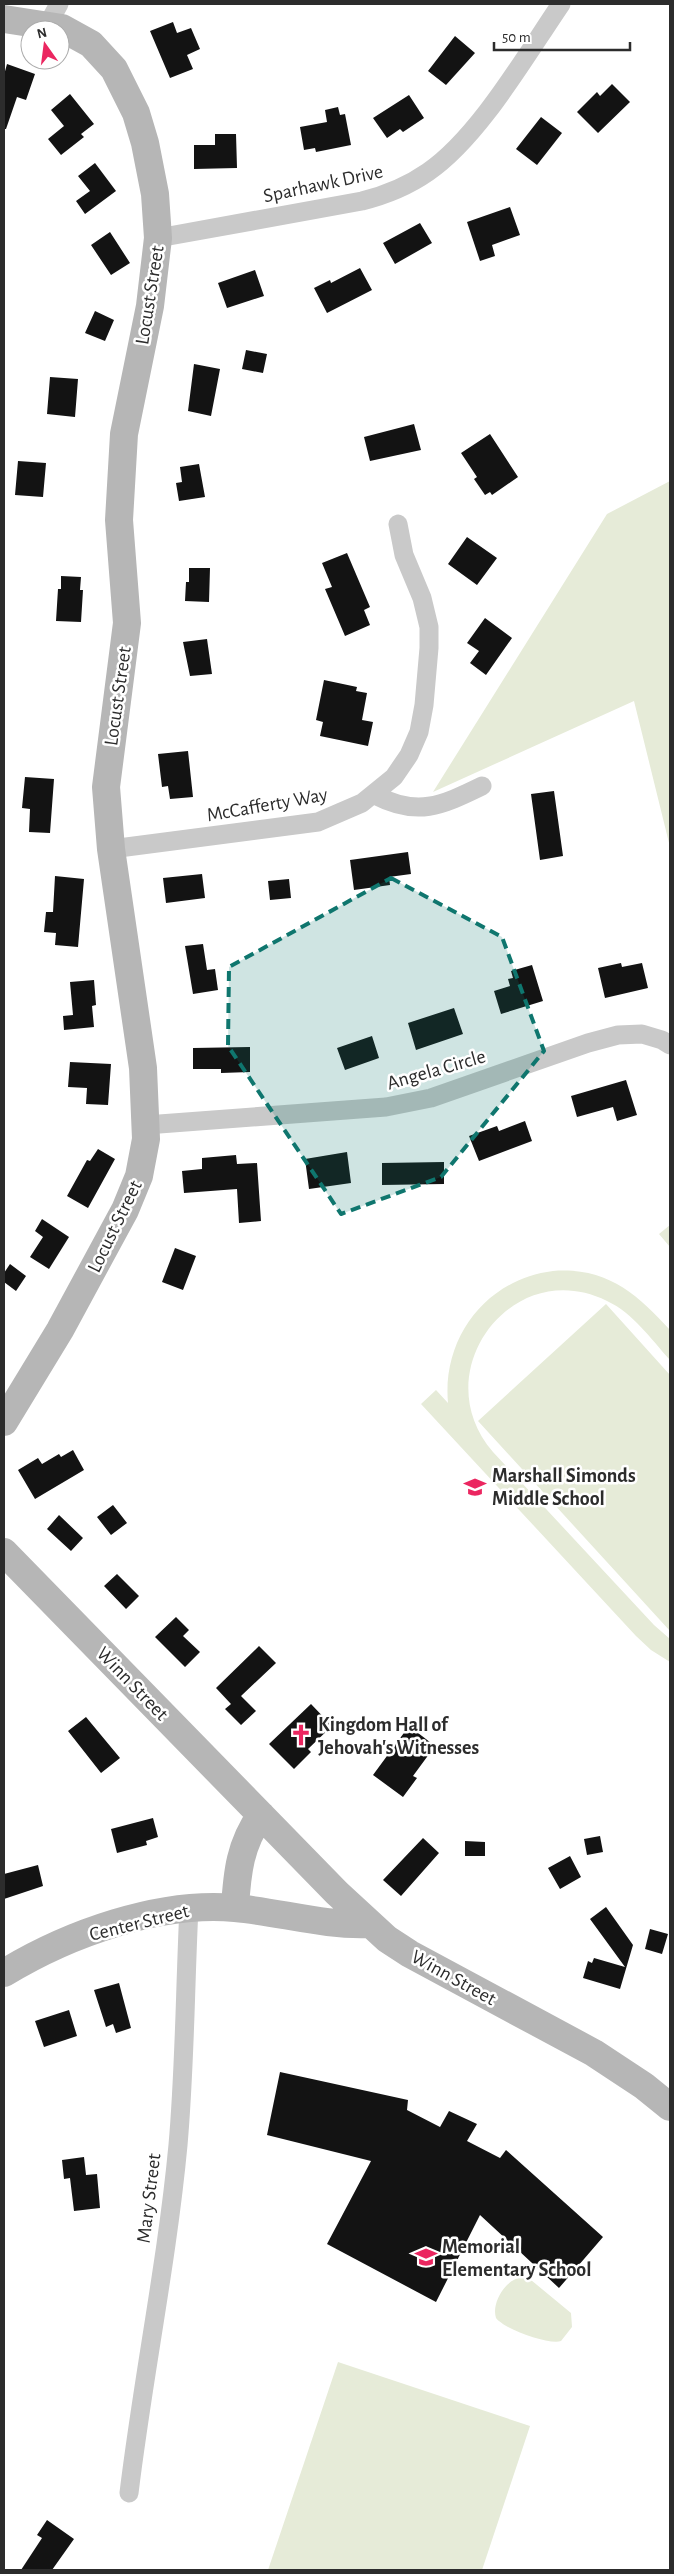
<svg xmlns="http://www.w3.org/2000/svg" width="674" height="2574" viewBox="0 0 674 2574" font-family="'Alegreya Sans',sans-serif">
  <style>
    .green { fill: #e6ebd8 }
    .building { fill: #131313 }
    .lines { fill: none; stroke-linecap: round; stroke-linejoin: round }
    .street { stroke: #c9c9c9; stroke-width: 19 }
    .secondary { stroke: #b6b6b6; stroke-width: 28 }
    .marked { fill: #0f766e; fill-opacity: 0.2; stroke: #0f766e; stroke-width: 4; stroke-dasharray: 10 6; stroke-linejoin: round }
    .labels { text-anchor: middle; stroke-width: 5; stroke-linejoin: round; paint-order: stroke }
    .street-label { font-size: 20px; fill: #2c2c2c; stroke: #fff }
    .poi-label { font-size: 20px; font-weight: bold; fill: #2c2c2c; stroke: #fff; text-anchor: start }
  </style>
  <rect width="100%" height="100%" fill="#fff"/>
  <path class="green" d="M670,481v366l-36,-146 -201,91 174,-278z
    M670,1225v22l-11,-13z
    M553,1271c54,-4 84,23 117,59v30c-19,-21 -37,-47 -63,-59 -95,-47 -183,72 -114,151l161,173 16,14v23l-19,-12 -15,-14 -215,-232 15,-14 12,13c-6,-66 39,-124 105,-132z
    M606,1304l64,71v256l-192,-210z
    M523,2277l8,3 40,33 1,14 -11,14c-12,4 -57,-12 -65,-23 -5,-15 10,-40 27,-41z
    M338,2362l192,64 -48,144h-214z"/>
  <path class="building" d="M173,22l4,11 14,-5 9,21 -13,6 6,14 -23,9 -20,-47z
    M455,36l20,17 -29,32 -18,-14z
    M7,64l28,10 -9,26 -9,-3 -11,32h-2v-54z
    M612,84l18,18 -32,31 -21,-21 20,-20 3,4z
    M70,94l24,30 -13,10 3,3 -23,18 -13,-16 16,-13 -13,-16z
    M409,95l15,23 -21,14 -3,-3 -13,9 -14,-20z
    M338,107l2,8 5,-1 6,31 -35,7 -1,-4 -11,2 -4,-23 27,-5 -2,-12z
    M541,117l21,16 -25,32 -21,-16z
    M215,134h21l1,34 -43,1v-24h21z
    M95,163l21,28 -31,23 -9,-13 14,-10 -12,-15z
    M510,207l10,28 -28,10 3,11 -15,5 -13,-39z
    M420,223l12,20 -37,21 -12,-21z
    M110,232l20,31 -19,12 -20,-30z
    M360,268l12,22 -45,23 -13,-25 16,-8 1,3z
    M255,270l9,26 -37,12 -9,-25z
    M95,311l19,9 -9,21 -20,-8z
    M246,350l21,4 -4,19 -21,-4z
    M194,364l26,5 -9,47 -23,-5z
    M50,377l28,2 -3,38 -28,-3z
    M414,424l7,26 -51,11 -6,-24z
    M490,434l28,43 -26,18 -2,-3 -5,3 -11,-16 3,-2 -16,-24z
    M18,461l28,2 -3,34 -28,-2z
    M199,464l6,33 -26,4 -3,-18 6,-1 -2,-15z
    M467,537l30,21 -20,27 -29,-21z
    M347,553l23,54 -6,3 6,15 -25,11 -20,-47 7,-2 -10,-24z
    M189,568h21l-1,34 -24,-1 1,-19h3z
    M61,576l20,1 -1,13h3l-2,32 -25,-1 2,-32h3z
    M485,618l27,20 -26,37 -16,-12 9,-12 -12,-8z
    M207,639l5,35 -22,2 -7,-34z
    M324,680l33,7 -1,4 11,2 -5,27 11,2 -5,24 -48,-10 3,-14 -7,-2z
    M188,751l5,46 -23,2 -2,-13 -6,1 -4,-33z
    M25,777l29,2 -4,54 -21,-1 1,-23 -8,-1z
    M554,791l9,65 -23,4 -9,-66z
    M408,852l3,22 -22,3 1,8 -36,5 -4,-30z
    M202,874l3,24 -39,5 -3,-25z
    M55,876l29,3 -6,68 -23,-2 1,-12 -12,-1 2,-20h7z
    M289,879l2,19 -21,2 -2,-19z
    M203,944l4,26 8,-1 3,21 -25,4 -8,-48z
    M621,963l1,4 20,-4 6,25 -43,10 -7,-30z
    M532,965l11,36 -42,13 -7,-23 16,-5 -2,-7 5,-1 -2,-7z
    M94,980l2,25 -4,1 2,21 -30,3 -1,-14 10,-1 -3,-33z
    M454,1008l9,26 -47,16 -8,-27z
    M372,1036l7,22 -34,12 -8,-22z
    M250,1047v25l-29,1v-4h-28v-21z
    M70,1062l41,2 -3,41 -22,-1 1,-16 -19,-1z
    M626,1080l11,35 -20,6 -4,-14 -36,10 -6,-21z
    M525,1121l7,20 -53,20 -10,-25 28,-10 2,5z
    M98,1149l17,10 -27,49 -21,-12 20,-36 3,1z
    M347,1152l4,31 -42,6 -4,-30z
    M236,1155l1,9 20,-1 4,58 -22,2 -2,-34 -53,4 -2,-22 20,-2v-11z
    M444,1162v22l-62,1v-22z
    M42,1219l27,18 -20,32 -19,-12 13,-20 -8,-6z
    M175,1248l21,8 -13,34 -21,-8z
    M10,1264l16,12 -10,15 -12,-9v-9z
    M73,1450l11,20 -49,29 -17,-29 20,-12 4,6 17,-10 2,3z
    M113,1505l14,18 -16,12 -14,-18z
    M59,1515l24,23 -12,13 -24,-22z
    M117,1574l22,22 -13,13 -22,-23z
    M176,1617l13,13 -6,6 17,16 -15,15 -30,-30z
    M259,1646l17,17 -35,33 15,15 -15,14 -16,-16 6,-5 -15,-16z
    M311,1704l21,22 -24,23 3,3 -17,17 -25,-25z
    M86,1717l34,41 -19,15 -33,-42z
    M409,1726l26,20 -22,30 4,2 -14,19 -30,-22z
    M153,1818l5,19 -12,4 1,4 -30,8 -6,-24z
    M600,1836l3,16 -16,3 -3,-16z
    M423,1838l16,15 -38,43 -18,-16z
    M465,1841l20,1v14h-20z
    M570,1856l11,21 -21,12 -12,-21z
    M38,1865l5,21 -39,13v-25z
    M606,1907l27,38 -13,44 -37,-11 5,-17 4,2 2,-5 31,9 -35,-48z
    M650,1929l18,5 -6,20 -17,-5z
    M119,1983l12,45 -15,5 -3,-9 -7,3 -12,-37z
    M69,2010l8,26 -33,11 -9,-26z
    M280,2072l128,28 -1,10 33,17 9,-16 28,13 -10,17 33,17 6,-8 97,87 -44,51 -79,-73 -44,87 -109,-58 44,-83 -104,-26z
    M84,2157l2,18 11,-1 3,34 -26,3 -4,-33 -6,1 -2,-19z
    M47,2520l27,19 -22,31h-31l21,-32 -5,-3z"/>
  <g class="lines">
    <path class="street" d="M48,24l11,-20
      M158,238l204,-37c24,-6 46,-15 66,-29 51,-35 98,-117 133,-168
      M375,795c42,22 66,11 107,-9
      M111,849l207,-27 44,-19 32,-26 15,-22 10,-23 5,-27 5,-57v-21l-7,-29 -18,-43 -6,-31
      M146,1125l240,-18 45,-9 157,-55 30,-8 24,-1 20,6 8,5
      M129,2493c14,-116 38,-231 49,-348 7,-79 7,-158 11,-237"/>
    <path class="secondary" d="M4,19l58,9 29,16 23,25 22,44 9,30 10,51 3,44 -8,68 -26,128 -5,86 8,103 -21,164 5,62 32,219 3,71 -7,37 -14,34 -65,120 -56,92
      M4,1552l333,341 50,46 23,15 184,99 50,33 26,21
      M235,1908c2,-35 5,-64 26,-93
      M4,1973c64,-39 155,-72 231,-65 45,4 89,18 135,16"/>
  </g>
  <path class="marked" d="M391,878l111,59 42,114 -103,126 -100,37 -113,-168 1,-79z"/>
  <defs>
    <g id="school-bare" transform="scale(1.725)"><path d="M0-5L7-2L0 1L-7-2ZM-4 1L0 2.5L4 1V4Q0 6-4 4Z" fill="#eb2660" stroke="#fff" stroke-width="2.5" paint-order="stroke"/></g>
    <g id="church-bare" transform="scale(1.725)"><path d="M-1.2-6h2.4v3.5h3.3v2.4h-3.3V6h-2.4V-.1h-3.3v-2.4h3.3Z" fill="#eb2660" stroke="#fff" stroke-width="2.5" paint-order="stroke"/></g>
  </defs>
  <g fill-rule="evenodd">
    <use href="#school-bare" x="475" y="1487"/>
    <use href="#church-bare" x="301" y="1735"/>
    <use href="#school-bare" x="426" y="2257"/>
  </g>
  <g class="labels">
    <g class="street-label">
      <text transform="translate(323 183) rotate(-12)" y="7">Sparhawk Drive</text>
      <text transform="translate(149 295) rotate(-81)" y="7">Locust Street</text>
      <text transform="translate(117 696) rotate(-82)" y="7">Locust Street</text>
      <text transform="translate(267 804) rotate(-10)" y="7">McCafferty Way</text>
      <text transform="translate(436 1069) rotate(-16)" y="7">Angela Circle</text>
      <text transform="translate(114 1226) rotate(-64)" y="7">Locust Street</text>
      <text transform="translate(133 1683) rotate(46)" y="7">Winn Street</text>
      <text transform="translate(139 1922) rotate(-14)" y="7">Center Street</text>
      <text transform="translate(454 1977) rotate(29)" y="7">Winn Street</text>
      <text transform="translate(148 2198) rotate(-83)" y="7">Mary Street</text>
    </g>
    <g class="poi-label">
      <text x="492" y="1482">Marshall Simonds<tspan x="492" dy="23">Middle School</tspan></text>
      <text x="318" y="1731">Kingdom Hall of<tspan x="318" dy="23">Jehovah's Witnesses</tspan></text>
      <text x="442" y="2253">Memorial<tspan x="442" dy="23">Elementary School</tspan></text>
    </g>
  </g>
  <rect width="674" height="2574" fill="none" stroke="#2c2c2c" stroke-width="10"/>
  <g transform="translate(45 45) rotate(346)"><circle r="24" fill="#ffffff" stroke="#ababab"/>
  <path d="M0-4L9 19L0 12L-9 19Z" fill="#eb2660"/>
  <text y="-8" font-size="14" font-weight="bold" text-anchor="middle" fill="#2c2c2c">N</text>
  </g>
  <path d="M494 42v8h136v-8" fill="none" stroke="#2c2c2c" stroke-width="2.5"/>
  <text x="502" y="42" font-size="15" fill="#2c2c2c" stroke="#ffffff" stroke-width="4" paint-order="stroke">50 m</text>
</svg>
